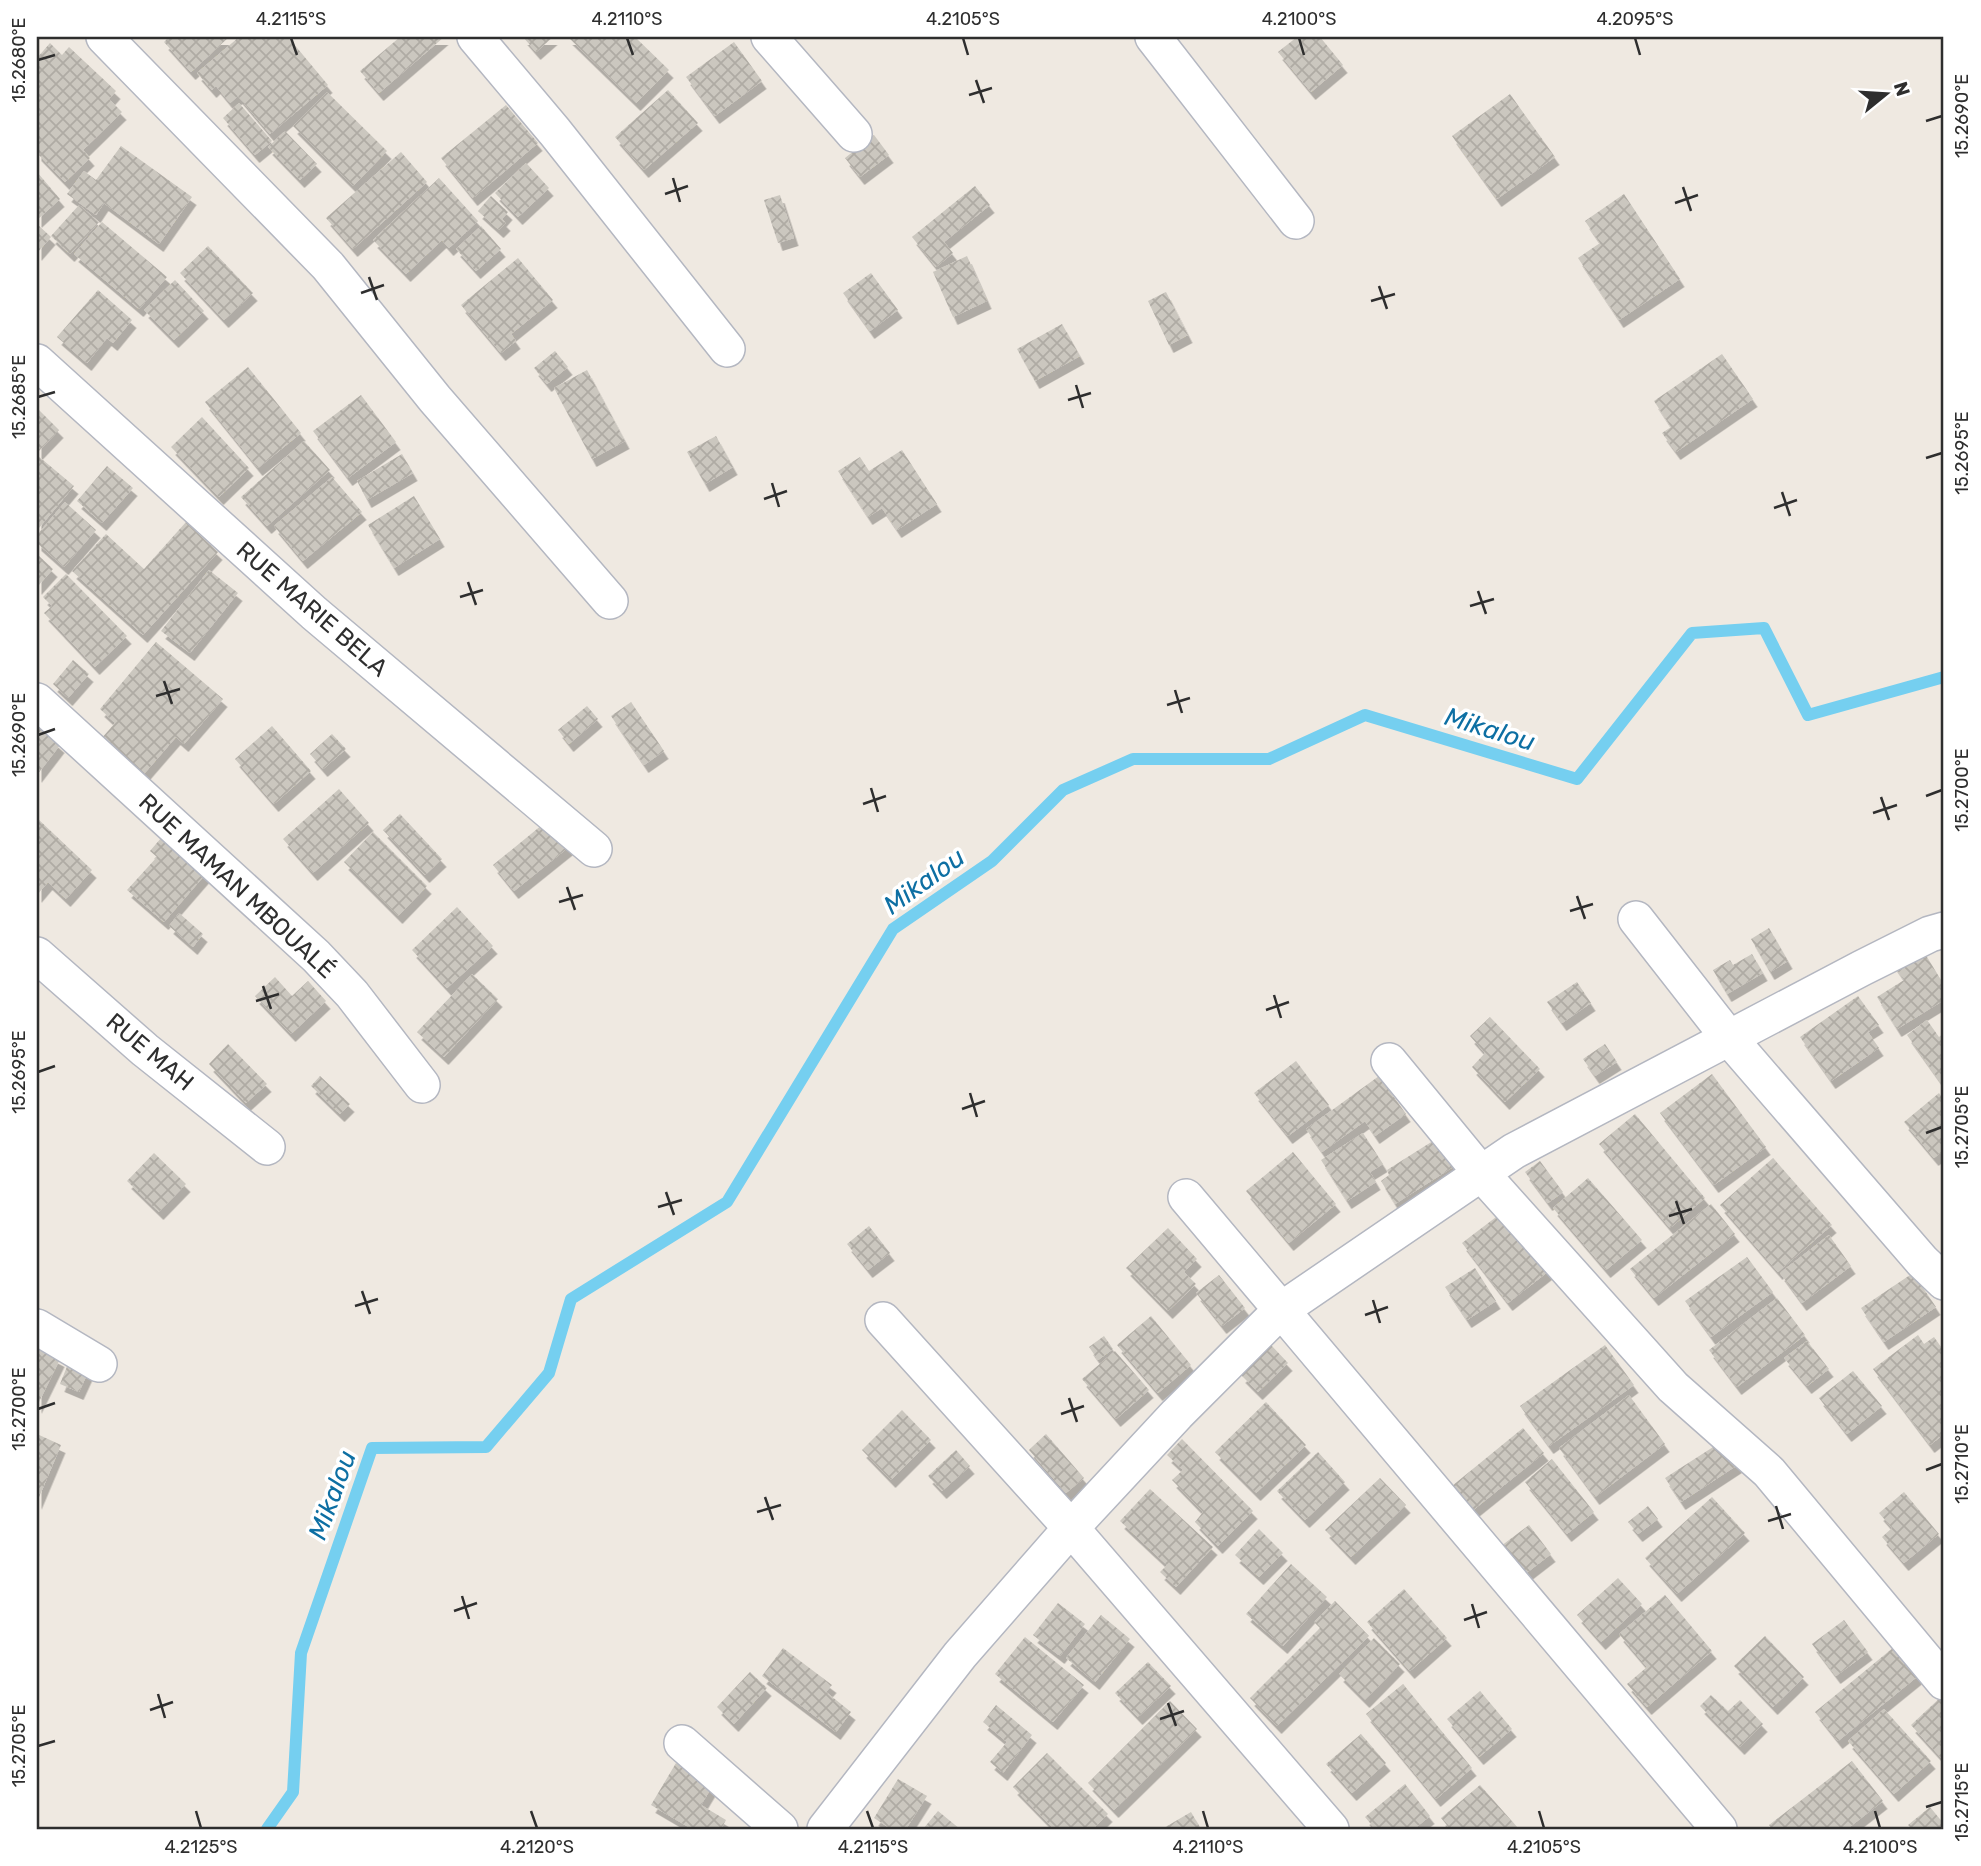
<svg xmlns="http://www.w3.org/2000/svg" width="1981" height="1866" viewBox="0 0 1981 1866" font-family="Rubik,sans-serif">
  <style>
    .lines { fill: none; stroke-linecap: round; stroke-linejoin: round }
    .stream { stroke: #75cff0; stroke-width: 12 }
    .building { fill: url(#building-cross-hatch); filter: url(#shadow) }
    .minor-casing { stroke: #b4b7c1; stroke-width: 38 }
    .minor { stroke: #fff; stroke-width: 35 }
    .ticks { fill: none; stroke: #2e2e2e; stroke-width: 2.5 }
    .labels { text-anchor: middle; stroke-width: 7; stroke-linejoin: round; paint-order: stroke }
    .street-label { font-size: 24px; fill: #2e2e2e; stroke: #fff }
    .water-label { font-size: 26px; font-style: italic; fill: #0d6fa3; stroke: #fff }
    .neatline { fill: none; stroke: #2e2e2e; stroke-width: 2.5 }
    .ticks-label { font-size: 18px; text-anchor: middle; fill: #2e2e2e }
  </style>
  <defs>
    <pattern id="building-cross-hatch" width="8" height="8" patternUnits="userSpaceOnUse" patternTransform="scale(1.75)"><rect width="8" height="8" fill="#cbc7bf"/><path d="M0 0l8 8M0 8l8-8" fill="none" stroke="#afaba4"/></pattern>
    <filter id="shadow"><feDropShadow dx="4.5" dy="8" stdDeviation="0" flood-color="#0004"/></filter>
  </defs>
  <rect width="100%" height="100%" fill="#efe9e1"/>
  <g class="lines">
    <path class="stream" d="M267,1829l26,-37 8,-139 71,-205 114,-1 63,-74 22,-74 156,-97 166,-273 99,-68 71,-71 70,-31h136l96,-44 212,64 115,-146 72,-5 44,87 136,-38"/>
  </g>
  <path class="building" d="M169,37h60l-38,35 -27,-30z
    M239,37h49l40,48 -58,49 -32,-38 -8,7 -14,-17 -4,4 -15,-17z
    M400,37h44l-65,56 -19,-22z
    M523,37h30l-17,15z
    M568,37h67l34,33 -33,33z
    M1297,37h23l23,28 -32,27 -33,-40z
    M734,42l28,39 -47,35 -29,-39z
    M50,43l12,12 7,-8 47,44 -7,8 13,13 -39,38 7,8 -25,24 -28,-29v-95z
    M668,90l30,33 -54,47 -29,-33z
    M327,92l60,59 -34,35 -60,-60z
    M1510,94l45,63 -58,42 -45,-63z
    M239,103l33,38 -17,14 -32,-37z
    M506,105l32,38 -65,55 -32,-40z
    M285,131l32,33 -17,16 -32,-33z
    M874,135l15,20 -29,22 -15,-19z
    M121,146l71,51 -33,47 -55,-41 -8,12 -29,-21 17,-23 12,9z
    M401,152l26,30 -74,67 -27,-31z
    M526,163l23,25 -31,29 -23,-24z
    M37,172l23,27 -23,21z
    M439,178l39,43 -29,27 -7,-8 -36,34 -33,-34z
    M975,186l15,19 -46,37 9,11 -17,14 -24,-30z
    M1624,194l56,85 -61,41 -41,-62 22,-15 -15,-22z
    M780,195l14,43 -16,5 -14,-43z
    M491,196l17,16 -6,7 4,4 -7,7 -21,-19z
    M79,205l20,17 -29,32 -19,-18z
    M102,222l65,55 -28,32 -65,-55z
    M37,224l14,13 -14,16z
    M481,226l20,23 -25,22 -20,-22z
    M208,246l45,47 -29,27 -44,-47z
    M967,256l20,45 -34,16 -20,-45z
    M518,258l35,42 -42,34 5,7 -15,12 -40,-48z
    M871,273l27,37 -28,21 -27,-38z
    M175,280l29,31 -30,29 -30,-30z
    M98,290l34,30 -19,23 -6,-5 -20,25 -30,-26z
    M1166,292l22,43 -19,10 -21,-44z
    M1062,324l18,32 -45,25 -18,-32z
    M555,351l13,16 -21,17 -13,-16z
    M1722,354l31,45 -77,53 -14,-19 9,-6 -17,-26z
    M248,367l53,66 -43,35 -53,-66z
    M587,370l38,71 -33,18 -38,-71z
    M361,395l35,47 -48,36 -35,-47z
    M37,408l22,22 -22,23z
    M202,417l47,51 -30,29 -48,-50z
    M716,436l17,31 -28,17 -18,-32z
    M304,441l26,29 -63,56 -26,-29z
    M902,450l35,54 -40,26 -15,-22 -14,9 -30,-46 22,-14 9,14z
    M402,454l11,19 -46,27 -10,-19z
    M37,455l37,31 -35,42 -2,-2z
    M107,466l26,22 -31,35 -25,-22z
    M332,477l30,35 -59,49 -29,-35z
    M414,496l26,43 -46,29 -26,-43z
    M65,502l31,28 -32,37 -27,-24v-8z
    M186,522l32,30 -75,83 -71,-64 34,-37 38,35z
    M37,554l16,15 -16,18z
    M209,570l29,23 -48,60 -29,-22z
    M66,574l61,62 -32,31 -51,-54 8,-7 -9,-9z
    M156,642l67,57 -39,45 -8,-7 -33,38 -42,-36 14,-16 -15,-14z
    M73,660l16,14 -21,24 -15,-14z
    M631,702l33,49 -20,14 -33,-49z
    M587,706l11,13 -29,25 -11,-14z
    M37,725l23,20 -23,30z
    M272,726l39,45 -37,33 -39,-45z
    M332,734l14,15 -23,20 -13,-15z
    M339,789l30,34 -56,50 -30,-34z
    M400,814l42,45 -17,16 -42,-45z
    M37,818l55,52 -26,29 -18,-17 -11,13z
    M548,820l22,26 -56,45 -21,-26z
    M167,831l43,38 -46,53 -37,-32 30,-33 -7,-6z
    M373,832l54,54 -29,30 -54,-54z
    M457,907l36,39 -46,42 -35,-38z
    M179,913l24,21 -10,13 -24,-21z
    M1769,928l19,33 -18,11 -19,-33z
    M1919,944l25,41v15l-47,29 -20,-32 27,-17 -13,-19z
    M1752,954l11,19 -36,21 -14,-24 17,-10 3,5z
    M472,974l26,25 -54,58 -27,-25z
    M275,977l17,19 16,-15 18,20 -35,33 -36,-38z
    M1577,982l14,21 -29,20 -15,-21z
    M1858,996l21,29 -11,7 11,16 -48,33 -31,-44z
    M1490,1017l50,52 -35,33 -33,-35 13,-14 -15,-17z
    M1927,1020l12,17 5,-4v54l-37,-52z
    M228,1044l39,40 -21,19 -37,-39z
    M1605,1044l12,18 -22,14 -12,-17z
    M1296,1061l33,44 -41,31 -34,-43z
    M1712,1074l54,73 -52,38 -54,-72z
    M320,1076l30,28 -10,10 -29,-28z
    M1379,1076l27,38 -31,22 -10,-15 -43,31 -16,-23z
    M1939,1093l5,7v50l-10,8 -30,-36z
    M1635,1114l70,84 -35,30 -71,-84z
    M1363,1133l20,31 -13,8 6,10 -29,19 -26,-41z
    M1436,1139l17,28 -58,37 -14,-23 8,-6 -2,-5z
    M1293,1152l43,52 -47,39 -43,-52z
    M154,1153l32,31 -27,28 -32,-31z
    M1773,1158l59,67 -54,47 -58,-67z
    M1540,1161l23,31 -15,11 -23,-31z
    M1588,1178l54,62 -36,30 -53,-62z
    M1711,1204l24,30 -81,64 -24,-29z
    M1504,1211l46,59 -42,33 -46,-60z
    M869,1226l21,27 -22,17 -21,-26z
    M1168,1228l29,31 -13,13 12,12 -28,27 -42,-43z
    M1829,1235l22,31 -49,37 -22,-30z
    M1747,1257l26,35 -62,45 -26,-36z
    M1475,1268l21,33 -29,19 -22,-33z
    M1913,1273l23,34 -52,35 -23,-34z
    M1219,1275l26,33 -23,18 -26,-33z
    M1777,1298l28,37 -68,52 -28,-37z
    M1151,1316l40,49 -33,28 -41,-48z
    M1918,1335l6,9 10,-7 10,14v83l-14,11 -57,-76z
    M1104,1336l9,13 -15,11 -9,-13z
    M1807,1341l22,28 -22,17 -23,-28z
    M1271,1345l17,18 -30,29 -17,-17z
    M1605,1345l29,40 -85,61 -29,-40z
    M37,1347l23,12 -23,47z
    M1115,1351l34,39 -33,29 -34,-40z
    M70,1359l20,9 -11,24 -19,-8z
    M1853,1371l29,35 -35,28 -28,-36z
    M1629,1395l36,49 -70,53 -36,-49z
    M1266,1402l40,43 -50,48 -41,-41z
    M902,1410l29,30 -40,40 -29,-30z
    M1523,1428l21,25 -72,58 -20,-25z
    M37,1434l24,11 -24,57z
    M1046,1434l38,44 -18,15 -37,-43z
    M1182,1439l71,72 -35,35 -23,-24 8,-10 -31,-32 11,-10 -16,-15z
    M1724,1440l15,24 -58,38 -16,-24z
    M956,1450l14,16 -28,25 -14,-15z
    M1318,1452l27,30 -40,38 -28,-29z
    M1552,1459l42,53 -27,22 -42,-52z
    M1380,1478l26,27 -55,52 -26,-27z
    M1150,1489l63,58 -37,40 -16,-15 7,-7 -47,-44z
    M1904,1492l35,42 -35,29 -22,-26 10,-9 -13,-15z
    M1712,1497l33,36 -68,61 -32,-36z
    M1648,1506l10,13 -20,15 -10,-12z
    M1529,1525l22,29 -31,24 -23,-29z
    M1259,1529l24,24 -24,24 -24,-22z
    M1291,1564l36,33 -44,49 -37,-32z
    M1618,1578l24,26 -41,38 -24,-27z
    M1404,1589l43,49 -37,33 -43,-49z
    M1665,1595l47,56 -65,56 -20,-23 20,-17 -28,-33z
    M1335,1601l34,35 -92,90 -27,-28 70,-70 -6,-6z
    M1058,1603l27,21 -25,32 -27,-21z
    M1101,1615l29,24 -35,43 -29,-24z
    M1844,1620l24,32 -32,24 -24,-32z
    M1765,1636l39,41 -31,30 -39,-41z
    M1025,1637l59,48 -31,37 -58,-48z
    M1374,1638l26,26 -35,36 -26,-26z
    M1894,1647l24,29 -80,65 -23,-29z
    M783,1648l49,37 -6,7 25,20 -15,20 -74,-56z
    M1148,1662l23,24 -33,31 -23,-24z
    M750,1672l17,16 -33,36 -17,-17z
    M1403,1684l69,84 -36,31 -70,-85z
    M1480,1691l32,38 -33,28 -32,-38z
    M1944,1694v67l-33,-36z
    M1711,1695l17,16 12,-11 23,24 -23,23 -40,-41z
    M1170,1701l27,28 -83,81 -26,-27z
    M996,1705l36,30 -29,38 -13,-11 17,-20 -24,-20z
    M1884,1709l47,52 -37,33 -46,-53z
    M1361,1734l25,29 -34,30 -26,-29z
    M1047,1753l61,61 -15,15h-39l-41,-42z
    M1852,1761l31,40 -36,28h-75l-3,-4z
    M676,1763l37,22 -12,20 25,15 -5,9h-29l-41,-24z
    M898,1779l29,17 -21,33h-15l-17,-11z
    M1405,1784l25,32 -16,13h-39l-10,-12z
    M1480,1785l38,43 -2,1h-66l-9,-11z
    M1930,1807l14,17v5h-32l-4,-4z
    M938,1811l22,18h-37z
    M1191,1812l10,17h-39z"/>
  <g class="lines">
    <g class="minor-casing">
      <path id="minor" d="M104,37l224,229 107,133 175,202
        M475,37l80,95 172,217
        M769,37l85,97
        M1153,37l143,184
        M37,362l277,251 280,236
        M37,701l279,255 36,38 70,91
        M1636,919l93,119 193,223 22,21
        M37,955l108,95 122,97
        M1389,1061l92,112 192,214 96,85 175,210
        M1186,1197l533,632
        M883,1320l188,208 260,301
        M37,1327l62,37
        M682,1743l98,86
        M825,1829l135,-174 111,-127 106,-114 104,-104 233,-159 348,-183 68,-34 14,-4"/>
    </g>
    <use href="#minor" class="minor"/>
  </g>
  <path class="ticks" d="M291,38l6,17M627,38l6,17M963,38l5,17M1299,38l5,17M1635,38l5,17M38,60l17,-5M976,80l8,23M969,95l23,-7M1926,121l16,-5M673,178l7,24M1683,187l8,24M665,194l23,-8M1675,203l23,-8M369,277l8,23M1379,286l8,23M361,293l23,-8M1371,301l24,-7M1076,385l7,23M38,397l17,-5M1068,400l23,-7M1926,458l16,-5M772,483l7,24M1782,492l8,24M764,499l23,-8M1774,508l23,-8M468,582l8,23M1478,591l8,23M460,597l23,-7M1470,606l24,-7M164,681l8,23M1175,690l7,23M156,696l24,-7M1167,705l23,-7M38,735l17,-6M871,788l7,24M1926,796l16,-6M1881,797l8,23M863,804l23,-8M1873,813l24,-8M567,887l8,23M1577,896l8,23M559,902l24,-7M1570,911l23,-7M263,986l8,23M1274,995l7,23M256,1001l23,-7M1266,1010l23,-8M38,1072l17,-6M970,1093l7,24M962,1109l23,-8M1926,1133l16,-6M666,1192l8,23M1676,1201l8,23M658,1207l24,-7M1669,1216l23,-7M362,1291l8,23M1373,1300l7,23M355,1306l23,-7M1365,1315l23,-8M1069,1398l8,24M38,1409l17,-6M1061,1414l23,-8M1926,1470l16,-6M765,1497l8,23M1776,1506l7,23M757,1512l24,-7M1768,1521l23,-7M462,1596l7,23M1472,1604l7,24M454,1611l23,-8M1464,1620l23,-8M158,1694l7,24M1168,1703l8,23M150,1710l23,-8M1160,1719l24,-8M38,1746l17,-5M1926,1807l16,-5M196,1811l5,17M531,1811l6,17M867,1811l6,17M1203,1811l5,17M1539,1811l5,17M1875,1811l5,17"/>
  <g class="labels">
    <g class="street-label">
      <text transform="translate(312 609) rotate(41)" y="8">RUE MARIE BELA</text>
      <text transform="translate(237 886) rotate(43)" y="8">RUE MAMAN MBOUALÉ</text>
      <text transform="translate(150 1052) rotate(40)" y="8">RUE MAH</text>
    </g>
    <g class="water-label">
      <text transform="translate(1490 729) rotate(17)" y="9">Mikalou</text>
      <text transform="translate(924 881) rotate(-36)" y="9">Mikalou</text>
      <text transform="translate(332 1495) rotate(-70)" y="9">Mikalou</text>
    </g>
  </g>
  <rect width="1981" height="1866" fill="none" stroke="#ffffff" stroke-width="77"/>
  <g transform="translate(1886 94) rotate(72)" stroke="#ffffff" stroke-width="5" paint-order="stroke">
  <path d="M0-5L12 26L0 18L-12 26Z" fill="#2e2e2e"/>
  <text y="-10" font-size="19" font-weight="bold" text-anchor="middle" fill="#2e2e2e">N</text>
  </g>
  <rect x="38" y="38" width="1904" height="1790" class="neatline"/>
  <g class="ticks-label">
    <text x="291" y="25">4.2115°S</text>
    <text x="627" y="25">4.2110°S</text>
    <text x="963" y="25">4.2105°S</text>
    <text x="1299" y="25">4.2100°S</text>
    <text x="1635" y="25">4.2095°S</text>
    <text transform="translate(19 60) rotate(-90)" y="6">15.2680°E</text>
    <text transform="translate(1962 116) rotate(-90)" y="6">15.2690°E</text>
    <text transform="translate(19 397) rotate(-90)" y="6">15.2685°E</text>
    <text transform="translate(1962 453) rotate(-90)" y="6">15.2695°E</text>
    <text transform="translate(19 735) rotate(-90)" y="6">15.2690°E</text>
    <text transform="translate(1962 790) rotate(-90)" y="6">15.2700°E</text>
    <text transform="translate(19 1072) rotate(-90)" y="6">15.2695°E</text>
    <text transform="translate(1962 1127) rotate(-90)" y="6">15.2705°E</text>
    <text transform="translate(19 1409) rotate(-90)" y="6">15.2700°E</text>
    <text transform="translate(1962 1464) rotate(-90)" y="6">15.2710°E</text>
    <text transform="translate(19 1746) rotate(-90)" y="6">15.2705°E</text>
    <text transform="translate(1962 1802) rotate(-90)" y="6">15.2715°E</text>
    <text x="201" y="1853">4.2125°S</text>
    <text x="537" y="1853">4.2120°S</text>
    <text x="873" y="1853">4.2115°S</text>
    <text x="1208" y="1853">4.2110°S</text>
    <text x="1544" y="1853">4.2105°S</text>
    <text x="1880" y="1853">4.2100°S</text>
  </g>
</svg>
